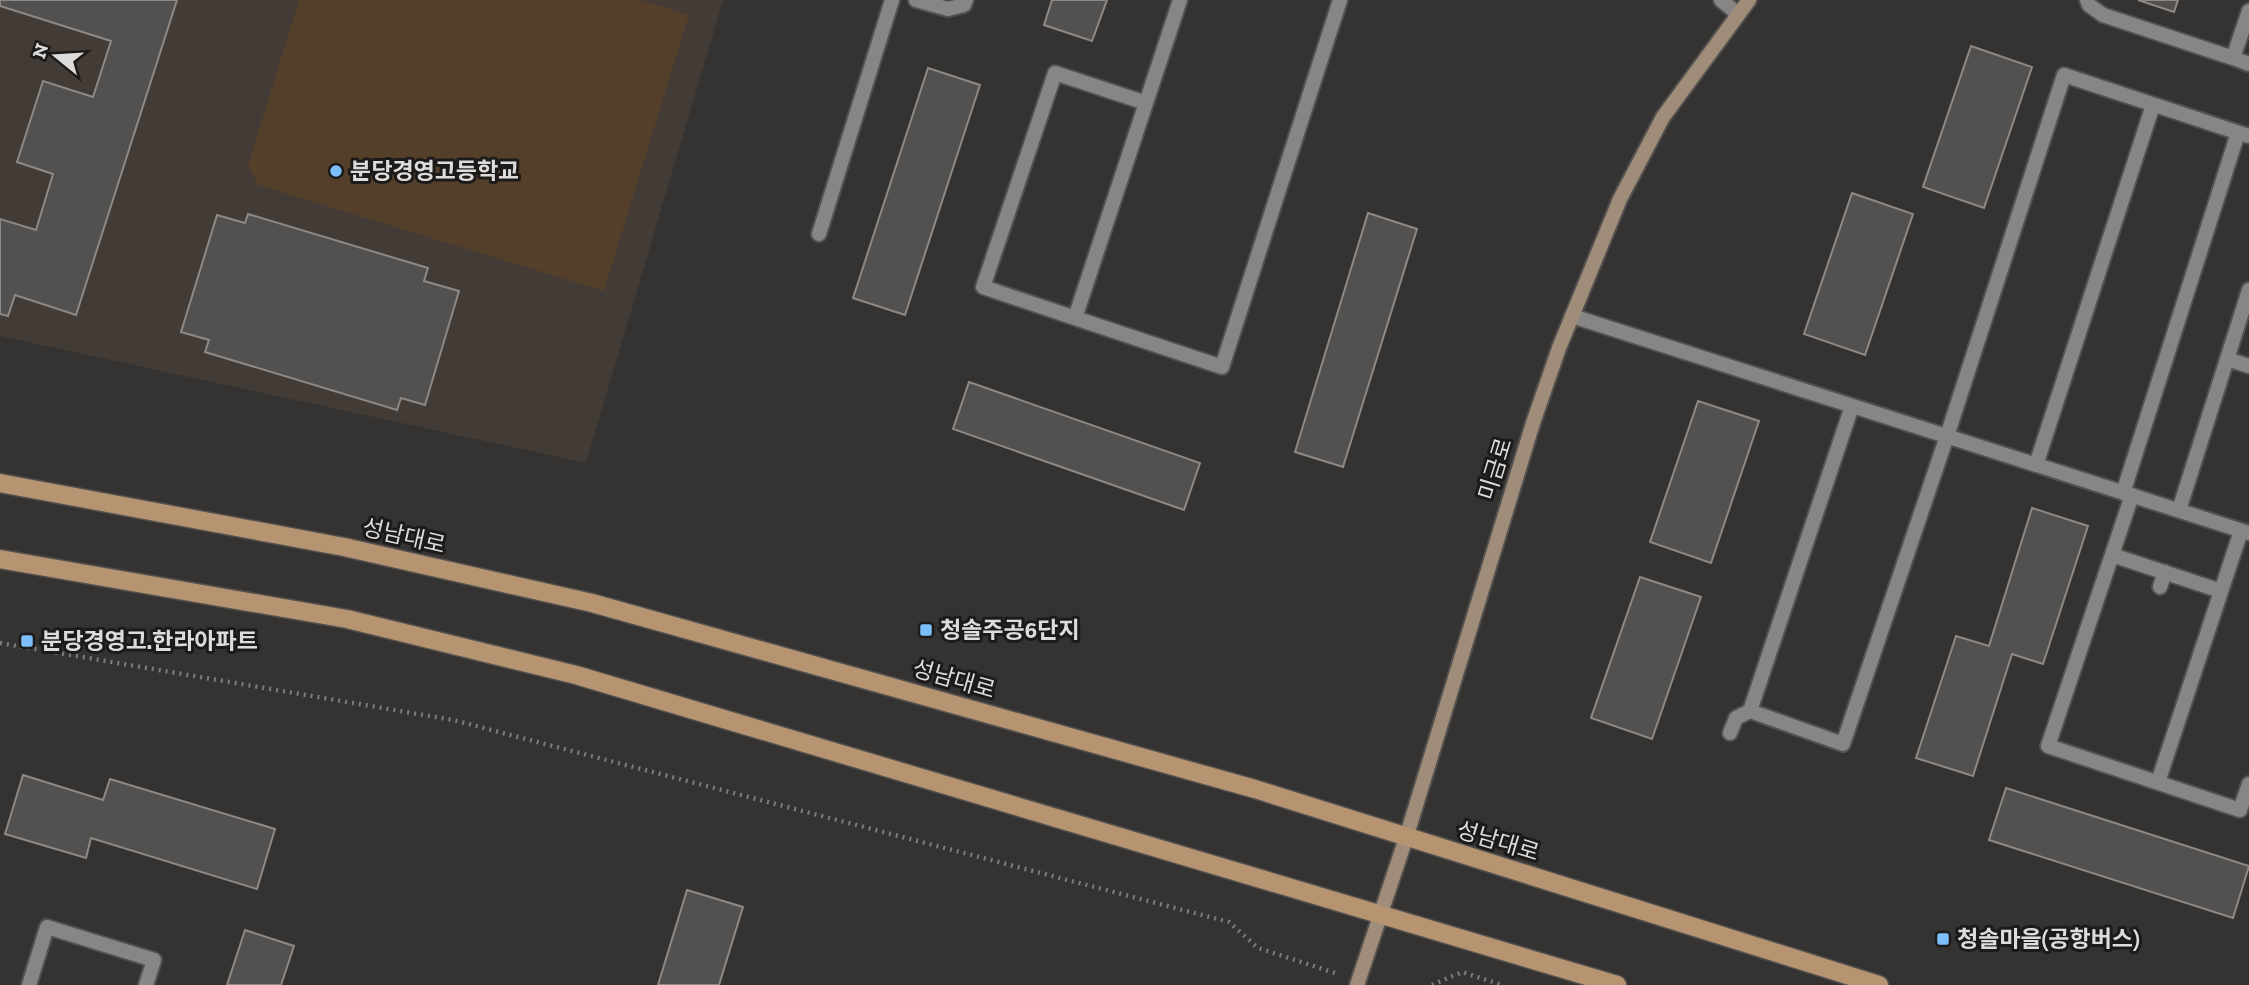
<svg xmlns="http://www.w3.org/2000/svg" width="2249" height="985" viewBox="0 0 2249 985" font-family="'Zilla Slab','Noto Sans KR',serif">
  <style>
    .built { fill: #433c36 }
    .green { fill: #543f2a }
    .building { fill: #53514f; stroke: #8c8987; stroke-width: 2 }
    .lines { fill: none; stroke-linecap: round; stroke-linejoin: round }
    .lane-casing { stroke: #53514f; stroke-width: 18 }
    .secondary-casing { stroke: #53514f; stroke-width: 18 }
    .primary-casing { stroke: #53514f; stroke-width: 21 }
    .path { stroke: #7e7c7a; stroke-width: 4.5; stroke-dasharray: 2 5; stroke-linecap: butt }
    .lane { stroke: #888684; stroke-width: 14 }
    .secondary { stroke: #9f8d7a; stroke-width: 14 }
    .primary { stroke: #b69471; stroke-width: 18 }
    .poi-dot { fill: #7cbef9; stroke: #1c1b1a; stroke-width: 2.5 }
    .labels { text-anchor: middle; stroke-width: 6; stroke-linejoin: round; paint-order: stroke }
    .poi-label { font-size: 23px; font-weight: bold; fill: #dddcda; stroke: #1c1b1a; text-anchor: start }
    .street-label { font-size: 23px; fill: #dddcda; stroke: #1c1b1a }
  </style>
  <rect width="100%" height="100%" fill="#353331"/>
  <path class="built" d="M0,0h723l-137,463 -586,-127z"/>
  <path class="green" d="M299,0h342l48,15 -85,276 -346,-106 -10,-20z"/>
  <path class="building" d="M0,0h177l-101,315 -61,-20 -7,21 -8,-2v-95l36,11 17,-56 -36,-12 26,-81 50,16 18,-56 -111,-35z
    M1052,0h55l-15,41 -48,-16z
    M2138,0h40l-4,12z
    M1971,46l61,21 -48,141 -61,-21z
    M928,68l52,17 -75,230 -52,-17z
    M1852,193l61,21 -48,141 -61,-21z
    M1368,213l49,16 -74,238 -48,-15z
    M248,214l180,54 -4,13 35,10 -34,114 -24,-7 -4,12 -192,-58 4,-12 -28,-8 36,-117 28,8z
    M969,382l231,81 -16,47 -231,-81z
    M1698,401l61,20 -48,142 -61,-21z
    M2032,508l56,18 -45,138 -31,-10 -39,122 -57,-18 40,-122 33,10z
    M1640,577l61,20 -49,142 -61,-21z
    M23,775l80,25 7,-21 165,50 -18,60 -166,-51 -5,20 -81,-24z
    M2006,788l243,78 -16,52 -244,-78z
    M687,890l56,17 -24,78h-61z
    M245,930l49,16 -13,39h-54z"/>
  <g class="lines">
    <g class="lane-casing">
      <path id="lane" d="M916,0l32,9 16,-4 2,-5
        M1180,0l-105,318 147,49 118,-367
        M1721,0l17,14
        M2087,0l2,5 14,10 130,43
        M2249,11l-16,47 16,6
        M819,234l73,-234
        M1572,316l677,217
        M1075,318l-92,-31 72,-214 91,30
        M2227,359l22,7
        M1852,406l-102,305 93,33 104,-308 117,-361 185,61
        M2036,465l117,-360
        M2123,493l115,-360
        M2132,495l-84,251 192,64 9,-26
        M2179,510l70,-220
        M2112,555l109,36
        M2160,587l5,-15
        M1730,733l6,-15 14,-7
        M2158,782l83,-251
        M29,985l18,-58 107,33 -8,25"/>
    </g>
    <g class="secondary-casing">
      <path id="secondary" d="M1357,985l49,-147 127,-415 26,-75 61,-149 43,-82 86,-117"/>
    </g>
    <g class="primary-casing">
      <path id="primary" d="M0,483l344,64 248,56 663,186 624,196
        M0,559l347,60 229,56 1041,310"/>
    </g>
    <path class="path" d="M0,643l453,77 776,202 29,26 77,25
      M1432,985l30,-13 40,13"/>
    <use href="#lane" class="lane"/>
    <use href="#secondary" class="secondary"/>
    <use href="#primary" class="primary"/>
  </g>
  <g class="poi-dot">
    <circle cx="336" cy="171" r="7"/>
    <rect x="919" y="623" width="14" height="14" rx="3.5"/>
    <rect x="20" y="634" width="14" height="14" rx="3.5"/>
    <rect x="1936" y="932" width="14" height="14" rx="3.5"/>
  </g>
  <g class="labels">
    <g class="poi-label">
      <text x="350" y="179">분당경영고등학교</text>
      <text x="940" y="638">청솔주공6단지</text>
      <text x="41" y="649">분당경영고.한라아파트</text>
      <text x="1957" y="947">청솔마을(공항버스)</text>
    </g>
    <g class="street-label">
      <text transform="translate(1495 469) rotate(-73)" y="8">미금로</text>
      <text transform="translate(404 536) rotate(13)" y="8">성남대로</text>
      <text transform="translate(954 679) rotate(16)" y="8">성남대로</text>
      <text transform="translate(1498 841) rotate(17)" y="8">성남대로</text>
    </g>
  </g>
  <g transform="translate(56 56) rotate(288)" stroke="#1c1b1a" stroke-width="5" paint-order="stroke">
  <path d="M0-5L12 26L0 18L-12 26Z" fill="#dddcda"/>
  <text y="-10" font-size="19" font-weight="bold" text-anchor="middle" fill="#dddcda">N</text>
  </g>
</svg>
